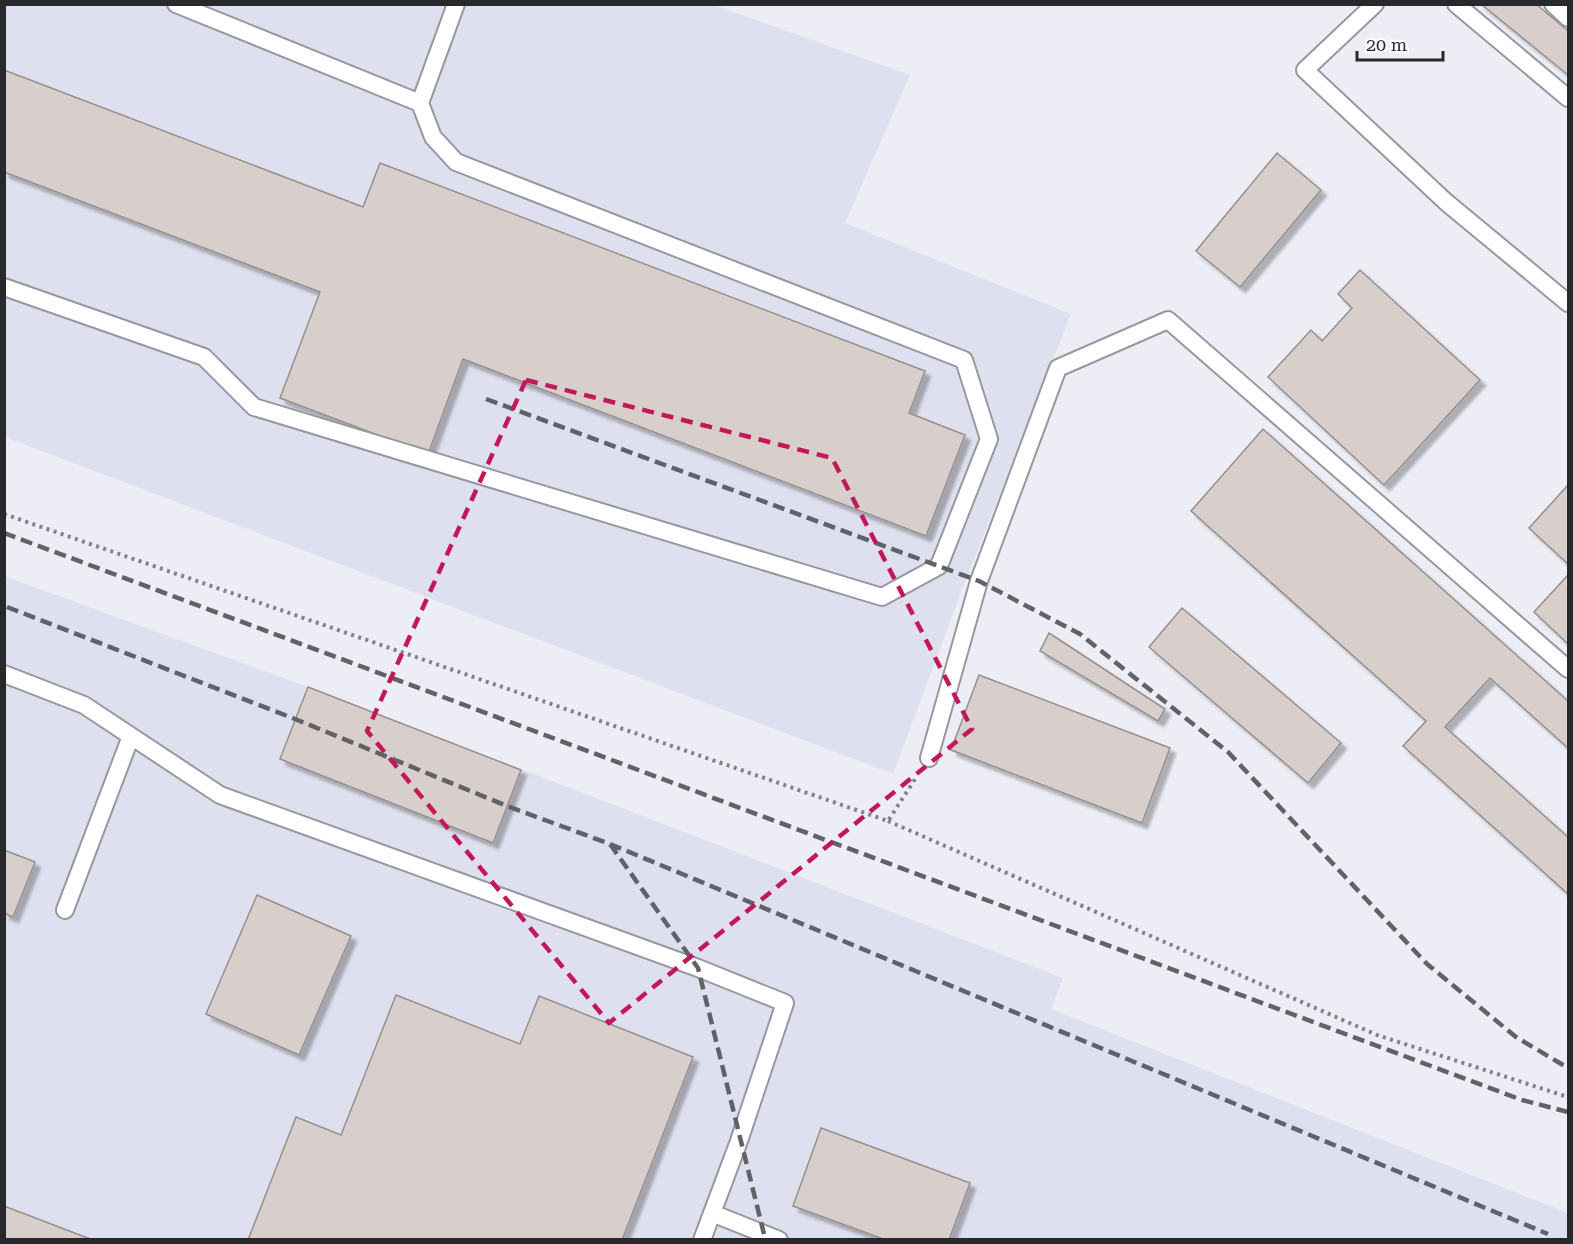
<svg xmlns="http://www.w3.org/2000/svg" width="1573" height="1244" viewBox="0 0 1573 1244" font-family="'Roboto Serif',serif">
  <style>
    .built { fill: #dee0ef }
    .building { fill: #d8cfcc; stroke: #978f8c; stroke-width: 1.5; filter: url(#shadow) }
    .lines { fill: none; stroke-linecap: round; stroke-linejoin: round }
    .service-casing { stroke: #97989f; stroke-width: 20 }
    .path { stroke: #818287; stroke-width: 4; stroke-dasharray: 3 4.5; stroke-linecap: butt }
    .service { stroke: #fff; stroke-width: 16 }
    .rail { stroke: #616267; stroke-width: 4.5; stroke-dasharray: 12 6; stroke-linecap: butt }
    .marked { fill: none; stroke: #c2185b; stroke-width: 4.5; stroke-dasharray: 12 8; stroke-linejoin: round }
  </style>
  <defs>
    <filter id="shadow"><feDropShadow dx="5.5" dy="5.5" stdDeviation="1.5" flood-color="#0004"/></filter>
  </defs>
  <rect width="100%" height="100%" fill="#ecedf5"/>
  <path class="built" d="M4,5h710l196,70 -65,148 226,91 -104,263 -74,197 -888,-337z
    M4,576l304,111 755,291 -12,31 517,204v26h-1563z"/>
  <path class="building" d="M1481,4h55l32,27v44z
    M4,70l359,137 17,-44 545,208 -16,42 56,22 -39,101 -463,-177 -35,95 -148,-56 40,-106 -316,-120z
    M1277,153l44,37 -81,97 -44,-36z
    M1360,270l120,110 -96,105 -116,-108 43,-47 11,11 30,-33 -14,-14z
    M1263,429l305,272v47l-78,-70 -45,49 123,110v57l-165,-148 23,-25 -235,-210z
    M1568,485v79l-39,-36z
    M1568,575v69l-34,-32z
    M1182,608l159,135 -33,40 -159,-136z
    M1049,633l116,76 -7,12 -118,-70z
    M979,675l191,73 -28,75 -191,-73z
    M308,687l213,83 -28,73 -213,-84z
    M4,850l31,12 -22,55 -9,-4z
    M257,895l94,41 -52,119 -93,-41z
    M396,995l124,49 19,-48 154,61 -71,183h-374l48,-123 45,18z
    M821,1128l149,55 -21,57h-63l-93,-34z
    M4,1206l89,34h-89z"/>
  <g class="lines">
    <g class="service-casing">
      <path id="service" d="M176,4l244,99
        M1375,4l-70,66 141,132 122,101
        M1456,4l112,94
        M1553,4l15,14
        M4,287l200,70 50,50 628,190 57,-31 50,-127 -25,-79 -508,-198 -23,-25 -13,-34 36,-99
        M4,674l80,31 136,90 478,173 87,35 -46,138 -37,99
        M929,758l50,-177 79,-213 110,-48 400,349
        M65,910l66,-174
        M712,1213l67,27"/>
    </g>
    <path class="path" d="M4,514l884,307 29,-45
      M888,821l489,214 191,62"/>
    <use href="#service" class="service"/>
    <path class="rail" d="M486,399l493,182 101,53 148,118 199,212 89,73 52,31
      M4,533l1518,567 46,12
      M7,607l288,112 212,87 103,38 88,124 66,266 4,6
      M610,844l938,390"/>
  </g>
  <path class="marked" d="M526,380l306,78 140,271 -363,294 -242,-292z"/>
  <rect width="1573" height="1244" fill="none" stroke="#28292c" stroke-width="12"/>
  <path d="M1357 51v9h86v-9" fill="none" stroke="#28292c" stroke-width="3"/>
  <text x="1366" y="51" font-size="18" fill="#28292c" stroke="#fbfbfe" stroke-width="4.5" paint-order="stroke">20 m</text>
</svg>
